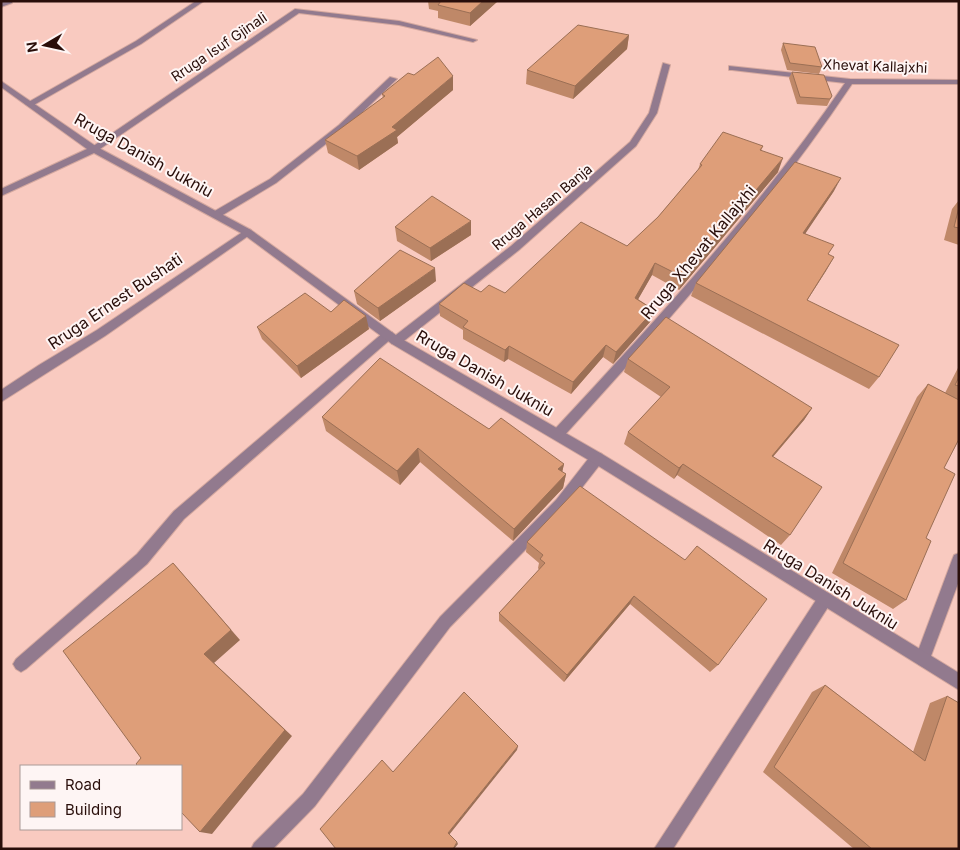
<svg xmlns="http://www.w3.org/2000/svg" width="960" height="850" viewBox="0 0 960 850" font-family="Inter,sans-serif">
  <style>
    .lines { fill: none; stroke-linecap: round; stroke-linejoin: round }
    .service-casing { stroke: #d4a89f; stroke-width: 2 }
    .minor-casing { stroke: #d4a89f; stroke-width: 2 }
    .service { fill: #927a8e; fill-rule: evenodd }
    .minor { fill: #927a8e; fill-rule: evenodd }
    .wall { fill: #bf8868 }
    .shaded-wall { fill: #9b6f55 }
    .building { fill: #de9e79; stroke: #9b6f55 }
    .labels { text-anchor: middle; stroke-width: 4; stroke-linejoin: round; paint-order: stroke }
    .far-street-label { font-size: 14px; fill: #290e0a; stroke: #fef5f4 }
    .street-label { font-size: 16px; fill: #290e0a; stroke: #fef5f4 }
  </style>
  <rect width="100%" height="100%" fill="#f9cac0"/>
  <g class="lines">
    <g class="service-casing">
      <path id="service" d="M12,1v2l-11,4v-5z
        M196,1h8l-63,43 -109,62 -7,-2 111,-63z
        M295,9l104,12 78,19 -4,2 -74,-17 -100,-12 -202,138 -8,-2z
        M663,63l7,2 -13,48 -21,33 -117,104 -119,94h-8l-2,-3 2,-3 -208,181 -37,45 -121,105 -5,3 -5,-3 -3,-5 3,-5 121,-105 37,-43 210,-179h8l2,3 -2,3 119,-92 119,-104 19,-29z
        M729,66l121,13 109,1v4h-107c-85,127 -186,240 -290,354h-8l-2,-4 2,-4c103,-111 205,-221 291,-347l-113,-13h-3z
        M390,77l7,2 -52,50 -69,54 -55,33h-8v-4l57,-33 69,-54z
        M247,229l4,1v4l-146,102 -104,66v-12l38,-25 58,-35z
        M597,452l5,2 1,4 -1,4 -36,46 -116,119 -135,179 -42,43h-22l3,-6 49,-49 137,-177 116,-117 36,-46z
        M959,553v28l-31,83 -5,3 -5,-3 -3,-5 37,-99 2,-5z
        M825,592l5,2 2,5 -2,5 -157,245h-19l166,-255z"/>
    </g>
    <g class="minor-casing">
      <path id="minor" d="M1,81l96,66 154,83 149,108 202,116 357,219v17l-367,-228 -200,-118 -149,-110 -149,-81 -93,43v-7l86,-40 -86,-62z"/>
    </g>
    <use href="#service" class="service"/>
    <use href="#minor" class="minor"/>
  </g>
  <path class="wall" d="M428,1h70l-28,25 -32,-8v-7l-9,-2z
    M629,35l-2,14 -54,50 -47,-15 1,-14z
    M783,43l39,24 -3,7 -32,-4 -6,-20z
    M792,72l40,24 -5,10 -30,-2 -8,-26z
    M453,90l-56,47 1,6 -39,27 -31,-17 -3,-13 58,-42 -1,-4z
    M763,146l-2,5 17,21 -99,118 -27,-15 -14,24 16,11 -4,12 -37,42 -10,-7 -32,37 -63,-35 -4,3 -41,-23v-9l-23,-14 -1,-12 42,-12 24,1 122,-47 31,-29 40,-47 2,-6z
    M834,191l-29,42 24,22 5,2 -27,43 72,77 -10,12 -178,-93 5,-13z
    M959,200v45l-15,-5 8,-31z
    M395,227l76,8 -40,26 -34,-20z
    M436,281l-56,40 -23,-17 -3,-13z
    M331,312l38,17 -68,49 -39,-39 -5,-12z
    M628,359l184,49 -8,12 -31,37 17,78 -9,10 -104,-70 -3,4 -50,-35 4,-12 33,-35 -37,-25z
    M959,366v73l-15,29 -18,70 -20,62 -13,9 -61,-36 85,-176 11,-13 17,9z
    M322,417l167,12 75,35 -2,8 4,2 -3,14 -50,53 -93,-79 -20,23 -74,-54z
    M580,486l138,179 -8,7 -80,-68 -66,78 -65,-61v-8l40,-43 -1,-2 1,-5 -13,-11 1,-10z
    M825,685l88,67 17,-49 17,-7 12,153h-105l-91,-77 49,-80z"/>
  <path class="shaded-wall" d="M483,1h15l-28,25v-13z
    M629,35l-2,14 -54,50 2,-13z
    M453,76v14l-56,47 1,6 -39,27 -2,-14z
    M783,158l-5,14 -99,118 4,-13z
    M841,178l-7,13 -37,55 6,-13z
    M471,221v14l-40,26 -1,-13z
    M834,257l-8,14 -27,42 8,-13z
    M655,263l-3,12 -20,35 3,-12z
    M435,268l1,13 -56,40 -2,-13z
    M654,310l-4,12 -37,42 3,-12z
    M366,316l3,13 -68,49 -4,-12z
    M606,345l-3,12 -32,37 2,-12z
    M509,346l-1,13 -4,3 1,-12z
    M812,408l-8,12 -40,47 8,-11z
    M418,448l2,14 -20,23 -3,-14z
    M564,464l-3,13 -3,-8z
    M683,464l-6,11 -3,4 5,-11z
    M566,474l-3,14 -50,53 1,-12z
    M173,563l67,77 -26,23 78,73 -80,98 -12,-2 4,-178z
    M634,596l-4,8 -66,78 3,-7z
    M518,746l-1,4 -68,85 -1,-2z
    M457,842l1,2 -4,5h-1z"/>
  <path class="building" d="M441,1h42l-13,12 -32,-8z
    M578,25l51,10 -54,51 -48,-16z
    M783,43l32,4 7,20 -32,-4z
    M438,57l15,19 -61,51 5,3 -40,26 -32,-16 60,-44 -3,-2 26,-21 6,2z
    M792,72l32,3 8,21 -2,3 -30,-2z
    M723,132l40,14 -3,4 23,8 -100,119 -28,-14 -20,35 19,12 -38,42 -10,-7 -33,37 -64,-36 -4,4 -42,-23 5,-6 -29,-17 25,-21 17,9 8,-7 16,8 76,-71 46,24 31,-29 44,-52 -2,-1z
    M795,162l46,16 -38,55 31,12 -6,9 6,3 -27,43 92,45 -20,32 -183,-94z
    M432,196l39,25 -41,27 -35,-21z
    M959,207v21l-5,-1z
    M400,250l35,18 -57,40 -24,-17z
    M305,293l26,19 13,-12 22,16 -69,50 -40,-39z
    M666,317l146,91 -40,48 50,31 -32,48 -107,-71 -4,4 -51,-36 42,-45 -42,-28z
    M380,358l109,71 12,-11 63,46 -6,5 8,5 -52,55 -96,-81 -21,23 -75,-54z
    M959,377v9l-4,-1z
    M928,384l31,16v39l-15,29 11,6 -29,64 5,3 -25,59 -63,-37z
    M580,486l105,74 12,-14 70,53 -49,66 -84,-69 -67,79 -68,-62 46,-50 -5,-4 3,-4 -16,-13z
    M173,563l58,67 -27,24 81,76 -85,102 -19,-20v-46h-43l-2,-2 5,-6 -78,-107z
    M825,685l100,76 22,-65 12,7v146h-87l-98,-82z
    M464,692l54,54 -70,87 9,9 -4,7h-117l-16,-20 62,-69 11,12z"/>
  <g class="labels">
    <g class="far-street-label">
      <text transform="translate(219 47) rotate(-34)" y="5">Rruga Isuf Gjinali</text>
      <text transform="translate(875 66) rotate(2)" y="5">Xhevat Kallajxhi</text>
      <text transform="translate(542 207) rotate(-40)" y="5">Rruga Hasan Banja</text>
    </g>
    <g class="street-label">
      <text transform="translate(144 155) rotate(29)" y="6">Rruga Danish Jukniu</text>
      <text transform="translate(698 252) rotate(-50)" y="6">Rruga Xhevat Kallajxhi</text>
      <text transform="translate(115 301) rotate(-34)" y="6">Rruga Ernest Bushati</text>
      <text transform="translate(485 373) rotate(30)" y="6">Rruga Danish Jukniu</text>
      <text transform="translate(831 584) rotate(32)" y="6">Rruga Danish Jukniu</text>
    </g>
  </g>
  <rect width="960" height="850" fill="none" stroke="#290e0a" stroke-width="5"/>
  <rect x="20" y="765" width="162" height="65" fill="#fef5f4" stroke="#a99996"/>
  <rect x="30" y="781" width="25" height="8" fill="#927a8e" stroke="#a99996"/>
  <text x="65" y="790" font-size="15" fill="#290e0a">Road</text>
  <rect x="30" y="802" width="25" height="15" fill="#de9e79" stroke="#a99996"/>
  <text x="65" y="815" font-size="15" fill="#290e0a">Building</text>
  <g transform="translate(45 45) rotate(261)" stroke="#fef5f4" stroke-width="4" paint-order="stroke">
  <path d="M0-4L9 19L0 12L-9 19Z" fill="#290e0a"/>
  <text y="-8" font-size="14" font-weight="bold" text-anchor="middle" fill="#290e0a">N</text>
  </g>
</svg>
